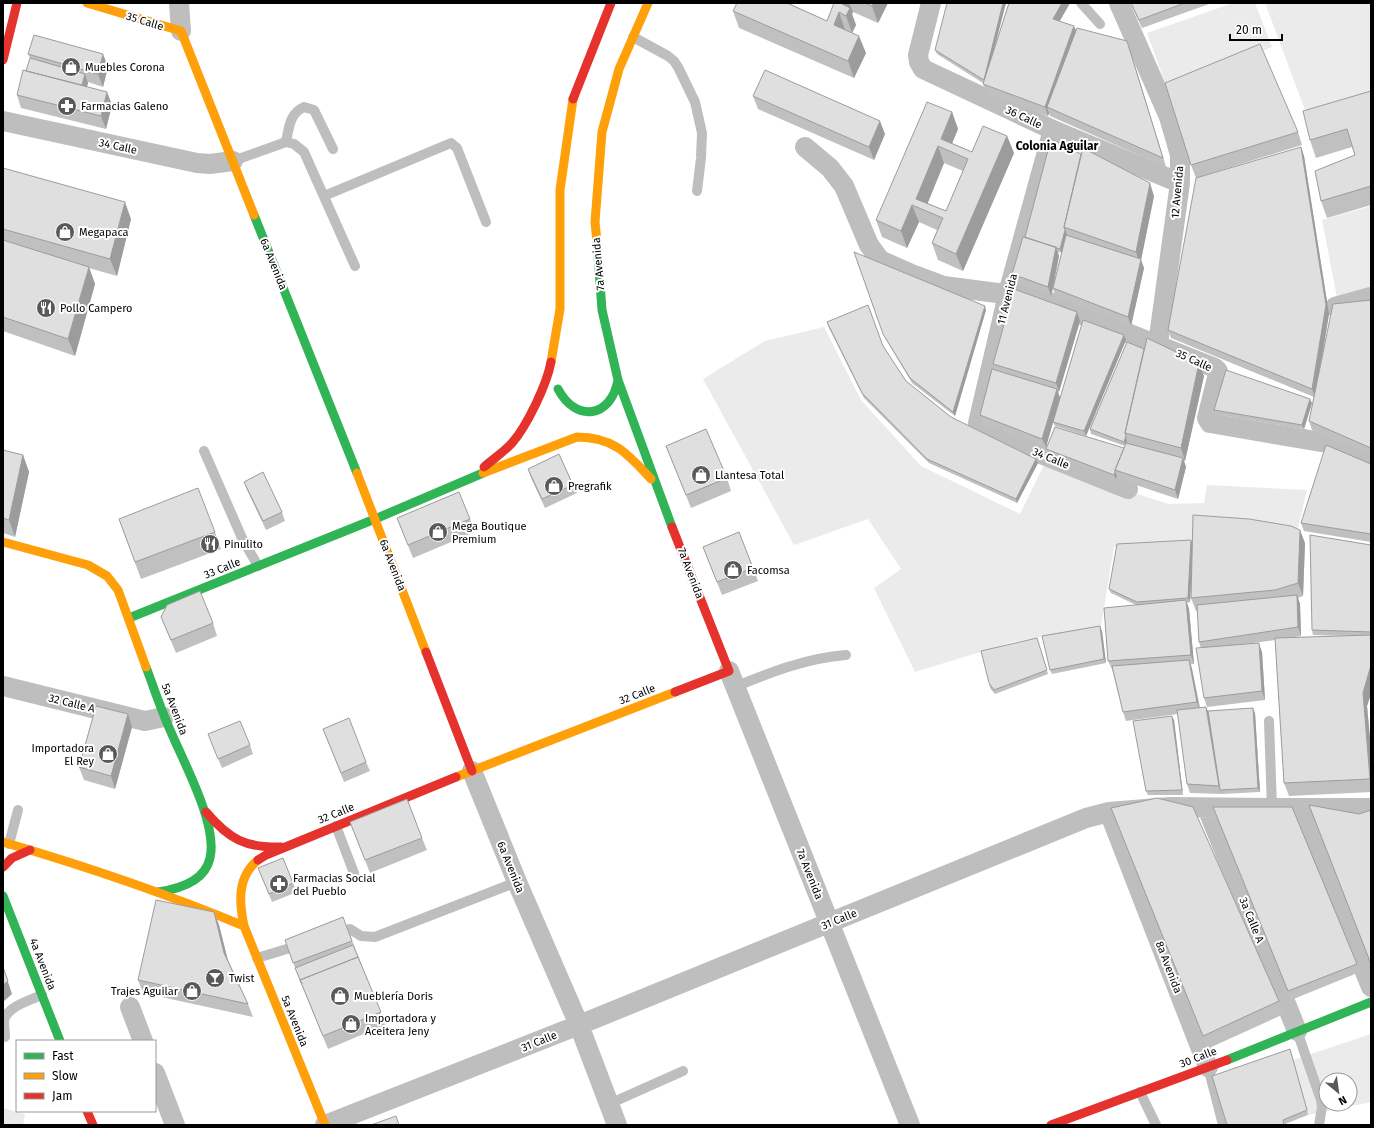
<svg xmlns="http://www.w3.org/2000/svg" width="1374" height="1128" viewBox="0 0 1374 1128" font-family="'Fira Sans',sans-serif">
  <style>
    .green { fill: #ebebeb; fill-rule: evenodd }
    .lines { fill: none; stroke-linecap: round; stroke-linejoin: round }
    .lane { stroke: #bebebe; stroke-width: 10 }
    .street { stroke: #bebebe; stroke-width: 20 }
    .fast { stroke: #30b455; stroke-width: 9 }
    .slow { stroke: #ff9f0a; stroke-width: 9 }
    .jam { stroke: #e5322d; stroke-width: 9 }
    .wall { fill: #c0c0c0; fill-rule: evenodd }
    .shaded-wall { fill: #9c9c9c }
    .building { fill: #dfdfdf; stroke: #9c9c9c; fill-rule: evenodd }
    .labels { text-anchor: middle; stroke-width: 4; stroke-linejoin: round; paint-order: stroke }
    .street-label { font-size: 11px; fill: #000; stroke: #fff }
    .poi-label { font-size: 11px; fill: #000; stroke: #fff; text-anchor: start }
    .neighbourhood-label { font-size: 12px; font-weight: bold; fill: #000; stroke: #fff }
  </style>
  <rect width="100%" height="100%" fill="#fff"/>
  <path class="green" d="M1233,3h22l17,44 -105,41 -20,-55z
    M1265,3h106v98l-63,17z
    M1371,206v88l-33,9 -16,-83z
    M824,327l37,73 60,66 99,48 24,-49 125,39 35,-1 3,-18 100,5 -9,38 -100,-4 -6,16 -78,7 -13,79 -88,16 -98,30 -41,-84 27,-19 -33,-50 -74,26 -91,-166 62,-38z
    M1371,1034v68l-63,13 -15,-55zM1326,1080h24v24h-24z
    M3,1108l22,6 -2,11h-20z"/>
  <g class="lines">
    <path class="lane" d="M1081,3l19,21
      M633,37l35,19 6,5 4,6 17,35 7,31 -1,25 -4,33
      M286,142c3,-15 4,-29 18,-35l10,3 19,39
      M233,161l53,-19 8,2 10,8 51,114
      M324,196l127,-53 6,5 29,74
      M204,451l38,87 16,28
      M735,687c36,-15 72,-29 111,-32
      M1269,721l3,87
      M336,826l18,47
      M9,844l9,-34
      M334,934l16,-5 11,7 14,1 142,-55
      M257,958l43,-13
      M1297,1031l24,69 1,7 -3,18
      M5,1037c0,-5 -1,-11 -1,-16 2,-14 26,-21 38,-26
      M1208,1067l15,58
      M1140,1092l16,33
      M609,1104l74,-33"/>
    <path class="street" d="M179,3l2,28
      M931,3l-13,52 1,7 4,7 130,61 127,53
      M1119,3l50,114 11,38v28l-22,161
      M3,121l194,42 13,1 23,-3
      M1053,130l-43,156 -32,137 3,7 147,59
      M805,147l25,21 14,18 25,59 11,15 29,13 35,13 53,7h11
      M1010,286l205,82 3,3v3l-11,44 3,5 117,20 44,19
      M1335,307l36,-10
      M729,671l181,454
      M3,686l142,35 19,-4
      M472,771l45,111 62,143 38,100
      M1207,808l90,223
      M1300,808l71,179
      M1109,812l99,255
      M130,1007l13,34
      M155,1073l20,52
      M325,1125l254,-100 507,-207 23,-6 61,-5 102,1h99"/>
    <path class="fast" d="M254,215l103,258
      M597,242l5,68 16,70 54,147
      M558,389c18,34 53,29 60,-9
      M129,618l246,-99 108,-46
      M146,667c8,21 15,43 25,65 13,31 47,93 39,126 -5,23 -31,31 -52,34
      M3,896l57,145
      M1227,1060l144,-58"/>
    <path class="slow" d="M87,3l94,28 73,184
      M597,242l-2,-20 7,-90 17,-63 29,-66
      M551,362l9,-53v-119l13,-91
      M357,473l69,179
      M483,473l94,-36c37,0 51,17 74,42
      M3,542l85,23 19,11 11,14 28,77
      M456,777l219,-85
      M3,842c82,24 162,51 241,84
      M258,860c-21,17 -19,42 -14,66l81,199"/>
    <path class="jam" d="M3,60l14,-57
      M573,99l38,-96
      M484,467c9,-8 20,-15 28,-24 15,-17 35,-59 39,-81
      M672,527l57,144 -54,21
      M426,652l46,119
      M206,812c23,27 39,36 75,35
      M258,860l8,-5 190,-78
      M3,867l9,-9 18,-8
      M87,1111l6,14
      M1051,1125l176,-65"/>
  </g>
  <path class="wall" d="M788,3l39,18 7,-18h-1h55l-10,20 -25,-11 -1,2 4,11 -4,8 14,20 -12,25 -115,-50 -6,-17z
    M1006,3l-13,49 16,-49h61l-10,18 16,9 54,20 36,117 -116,-51 -1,-3 -1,3 -62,-23 -3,-10 -46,-29 -2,-4z
    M1130,3h82l-70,25z
    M28,54l80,13 -5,20 -15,-5 -1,5 20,5 5,13 -6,24 -85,-21 -4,-13 9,-24 4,-13z
    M1371,91v114l-44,13 -6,-17 34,-46 -3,-8 -36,11 -6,-18z
    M753,96l132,38 -11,26 -116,-51z
    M952,112l6,17 -6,14 20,9 35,-16 7,17 -51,118 -25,-11 -6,-17 5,-13 -18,-8 -12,26 -25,-11 -6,-17zM944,163l19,8 -17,40 -19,-8z
    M1298,132l4,13 -106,33 -5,-13z
    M1301,147l3,9 25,158 -7,45 49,-59v155l-59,-25 -3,-9 5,-24 -143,-59 -3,-8z
    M3,168l128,51 -14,57 -28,-8 6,16 -20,72 -72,-25z
    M1154,196l-13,64 3,8 -13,58 -75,-29 -3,-8 -2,7 -36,-14 -3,-8 13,-37zM1058,252l4,1 -8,31 5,-28z
    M854,252l132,58 -31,106 -43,-33 -27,-45z
    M1080,321l-21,71 -1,-1 2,7 -14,49 -63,-23 -3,-9 15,-45 -2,-6z
    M827,322l56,24 23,35 45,36 85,42 2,4 -21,40 -88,-40 -65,-65 -36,-72z
    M1126,340l-40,96 -31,-10 -2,-4z
    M1204,376l-19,85h-1l2,6 -8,32 -60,-20 -1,-3 -1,3 -69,-26 -1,-4 78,-1 1,-2 -34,-12 -1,-5z
    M1312,403l-8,26 -89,-15 -1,-4z
    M666,446l61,32 4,13 -40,17z
    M3,450l20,5 6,17 -14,65 -12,-4z
    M1371,464v78l-67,-11 -3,-8z
    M528,469l45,16 4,8 -32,15 -14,-30z
    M244,482l38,30 3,9 -19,9 -19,-40z
    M397,518l73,1 5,13 -62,26z
    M119,519l96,13 6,17 -80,30z
    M1193,543h112l-2,53 -5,2 2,6 1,32 -12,2 63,-2 -39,-1 -1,-5 59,-85v149l-4,12 4,43v43l-82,4 -5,-13 -9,-143 -30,4 17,8 3,48 -58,7 -3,-9 -3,-50 -2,-6 -1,-31h-2l-5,-13 1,-46 -2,50 -3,1 2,6 5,55h-3l1,5 8,38h6l2,4 47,2 5,79 -38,2 -32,-1 -3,-9 -9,-70 -52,7 -3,-9 -11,-43 -4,-8 28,-56 -25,-12 -2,-4z
    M703,547l50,21 5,13 -36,14z
    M161,617l52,6 4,13 -41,17z
    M1102,631l4,32 -54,11 -2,-4z
    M1037,638l11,36 -53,20 -5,-6 -1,-5z
    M1174,720l9,75h-35l-2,-4z
    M132,727l-17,62 -31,-9 -5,-13z
    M323,729l43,33 4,9 -26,11z
    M208,734l42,11 3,9 -31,14z
    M1213,807l144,157 3,8 -69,28z
    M1111,808l168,193 5,13 -77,35z
    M350,822l72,16 5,12 -57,23z
    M258,868l35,15 4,9 -25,10z
    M214,912l5,13 9,35 20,44 5,13 -110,-24 -5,-13z
    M343,917l42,108 -57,24 -30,-73 -13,-36z
    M1291,1053l17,62 -23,9v1h-58z"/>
  <path class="shaded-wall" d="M843,3h6l4,9 -1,2 4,11 -4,8 -10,-29z
    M874,3h14l-10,20 -6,-17z
    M1003,3h3l-21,81 -1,-4z
    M1062,3h8l-14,24 -3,-8z
    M839,12l6,18 -11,-5z
    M1074,26l4,9 -31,72 2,6 -1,3 -3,-9z
    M859,36l7,17 -12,25 -6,-17z
    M1127,41l3,9 36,117 -3,-9z
    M103,54l5,13 -5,20 -5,-13z
    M85,74l3,9 -4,15 -3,-9z
    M107,92l5,13 -6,24 -5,-13z
    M952,112l6,17 -9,22 -8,-12z
    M880,121l5,13 -11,26 -5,-13z
    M1007,136l7,17 -51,118 -7,-17z
    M938,146l6,17 -19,47 -9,-11z
    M1301,147l3,9 25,158 -14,83 -3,-8z
    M1150,183l4,13 -13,64 3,8 -13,58 -3,-9 12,-53 -4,-12z
    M125,202l6,17 -14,57 -7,-17z
    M912,205l7,17 -12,26 -6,-17z
    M1065,230l2,4 -5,19 -2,-4z
    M1056,247l3,9 -8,40 -3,-9z
    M89,267l6,17 -20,72 -7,-17z
    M985,306l1,4 -31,106 -2,-4z
    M1077,312l3,9 -21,71 -3,-9z
    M1124,335l2,5 -40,96 -2,-5z
    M1199,363l5,13 -19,85 -4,-13z
    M1057,389l3,9 -14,49 -4,-8z
    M1310,399l2,4 -8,26 -2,-4z
    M1126,436l1,4 -1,6 -2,-4z
    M23,455l6,17 -14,65 -6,-17z
    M1183,458l3,9 -8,32 -3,-9z
    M1036,459l2,4 -21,40 -1,-4z
    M1115,472l2,4 -1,3 -2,-4z
    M1300,530l5,13 -2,53 -5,-13z
    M1191,540l2,4 -3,58 -2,-4z
    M1297,595l3,9 1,32 -3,-9z
    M1186,600l3,9 5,55 -3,-9z
    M1100,626l2,5 4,32 -2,-4z
    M1259,643l3,9 3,48 -3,-9z
    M1189,660l3,9 8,42 -3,-9z
    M1371,665v29l-4,12 4,43v33l-1,-3 -7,-86z
    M1206,707l4,9 10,74 2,4 -3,-8z
    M1253,708l2,5 5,79 -2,-4z
    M128,714l4,13 -17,62 -4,-13z
    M1172,716l2,4 9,75 -1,-5z
    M214,912l5,13 10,40 -5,-12z
    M3,967l9,27 -9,8z
    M1290,1049l1,4 17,62 -1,-5z"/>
  <path class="building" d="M737,3h50l40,18 7,-18h9l-1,1 8,4 -4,8 -7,-4 -5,13 25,11 -11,25 -115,-50z
    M865,3h9l-2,3z
    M947,3h56l-19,77 -49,-30z
    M1009,3h53l-9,16 21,7 -29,81 -62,-23z
    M1131,3h54l-46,17z
    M1077,28l50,13 36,117 -116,-51z
    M34,35l69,19 -5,20 -70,-20z
    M1260,44l38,88 -107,33 -26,-82z
    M30,58l55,16 -3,11 -56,-14z
    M23,70l84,22 -6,24 -84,-21z
    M765,70l115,51 -11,26 -116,-51z
    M1371,91v95l-50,15 -6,-30 40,-16 -8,-26 -37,11 -7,-29z
    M927,102l25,10 -11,27 31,13 11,-26 24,10 -51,118 -24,-11 11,-25 -31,-13 -11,26 -25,-11zM938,146l30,13 -22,52 -30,-12z
    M1051,139l30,15 -17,73 1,3 -5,19 -35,-12z
    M1301,147l25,158 -14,84 -144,-59 28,-152z
    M1083,148l67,35 -14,69 -72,-25z
    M3,168l122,34 -15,57 -107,-30z
    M1066,235l75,24 -13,58 -75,-29z
    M1023,237l33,10 -8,40 -36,-13z
    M3,240l86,27 -21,72 -65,-22z
    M854,252l131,54 -32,106 -43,-34 -27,-44z
    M1014,289l63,23 -21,71 -63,-19z
    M1371,300v148l-62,-27 24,-117z
    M868,305l15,41 23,35 45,36 85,42 -20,40 -89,-40 -65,-66 -35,-71z
    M1083,320l41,15 -40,96 -31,-9z
    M1147,338l52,25 -18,85 -56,-15z
    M1127,342l17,7 -19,84 1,3 -2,6 -34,-13z
    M992,369l65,20 -15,50 -62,-24z
    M1226,370l84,29 -8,26 -88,-15z
    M1055,427l69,21 -9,22v2l-1,3 -68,-26z
    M706,429l21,49 -41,17 -20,-49z
    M1126,443l57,15 -8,32 -60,-20z
    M1326,445l45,19v70l-70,-11z
    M3,450l20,5 -14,65 -6,-2z
    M559,454l14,31 -31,14 -14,-30z
    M263,472l19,40 -19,9 -19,-39z
    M198,488l17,44 -80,30 -16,-43z
    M459,492l11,27 -62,26 -11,-27z
    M1193,515l56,4 42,7 9,4 -2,53 -23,7 -84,8z
    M739,532l14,36 -36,14 -14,-35z
    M1310,535l61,10v87l-59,-2z
    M1191,540l-3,58 -51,4 -28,-13 8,-45z
    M200,591l13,32 -42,17 -10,-23 6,-12z
    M1297,595l1,32 -99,15 -2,-37z
    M1186,600l5,55 -83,6 -4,-53z
    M1100,626l4,33 -54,11 -8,-34z
    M1371,635v30l-8,28 7,86 -86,4 -9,-145z
    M1037,638l10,32 -53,20 -5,-7 -8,-32z
    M1259,643l3,48 -58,7 -8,-50z
    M1189,660l8,42 -74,10 -11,-46z
    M96,706l32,8 -17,62 -32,-9z
    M1206,707l13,79 -32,-2 -10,-74z
    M1253,708l5,80 -38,2 -12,-79z
    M1172,716l10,74 -36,1 -13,-70z
    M349,718l17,44 -25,11 -18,-44z
    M240,721l10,24 -32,14 -10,-25z
    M1157,798l36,9 86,194 -76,35 -92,-228z
    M407,799l15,39 -57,22 -15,-38z
    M1309,805l50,9 12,-4v154z
    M1213,807h79l65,157 -69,27z
    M283,858l10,25 -24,11 -11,-26z
    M156,900l58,12 10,41 24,51 -110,-24z
    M343,917l9,24 -59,22 -8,-23z
    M353,945l5,12 -58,23 2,4 -7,-16z
    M358,957l23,55 -58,24 -23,-56z
    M3,967l5,14 -5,4z
    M1290,1049l17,61 -24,10 1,5h-57l-15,-49z
    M396,1116l3,9h-28z"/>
  <defs>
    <g id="shop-disc" transform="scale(1)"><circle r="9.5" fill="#595959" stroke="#fff"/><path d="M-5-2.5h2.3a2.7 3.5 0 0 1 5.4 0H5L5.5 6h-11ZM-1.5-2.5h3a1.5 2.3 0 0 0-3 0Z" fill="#fff"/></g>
    <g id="pharmacy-disc" transform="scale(1)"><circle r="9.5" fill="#595959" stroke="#fff"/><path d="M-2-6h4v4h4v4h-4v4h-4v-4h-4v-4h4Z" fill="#fff"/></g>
    <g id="restaurant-disc" transform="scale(1)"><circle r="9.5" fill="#595959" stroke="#fff"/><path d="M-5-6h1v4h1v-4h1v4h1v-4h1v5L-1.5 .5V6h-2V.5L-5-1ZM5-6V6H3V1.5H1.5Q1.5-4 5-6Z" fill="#fff"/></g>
    <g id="bar-disc" transform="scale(1)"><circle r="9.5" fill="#595959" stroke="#fff"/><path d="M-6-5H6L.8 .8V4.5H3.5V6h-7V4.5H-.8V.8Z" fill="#fff"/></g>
  </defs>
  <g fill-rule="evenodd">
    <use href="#shop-disc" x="71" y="67"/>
    <use href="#pharmacy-disc" x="67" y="106"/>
    <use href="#shop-disc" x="65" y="232"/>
    <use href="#restaurant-disc" x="46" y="308"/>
    <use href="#shop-disc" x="701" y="475"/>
    <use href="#shop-disc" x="554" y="486"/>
    <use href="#shop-disc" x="438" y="532"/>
    <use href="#restaurant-disc" x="210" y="544"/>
    <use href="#shop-disc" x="733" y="570"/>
    <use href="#shop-disc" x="108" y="754"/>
    <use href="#pharmacy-disc" x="279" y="884"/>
    <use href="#bar-disc" x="215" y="978"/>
    <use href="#shop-disc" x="192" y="991"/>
    <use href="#shop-disc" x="340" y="996"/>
    <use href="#shop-disc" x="351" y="1024"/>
  </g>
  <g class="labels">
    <g class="street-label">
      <text transform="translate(145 21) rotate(17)" y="4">35 Calle</text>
      <text transform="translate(1024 117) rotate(25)" y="4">36 Calle</text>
      <text transform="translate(118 146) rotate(12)" y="4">34 Calle</text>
      <text transform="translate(1177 192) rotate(-85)" y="4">12 Avenida</text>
      <text transform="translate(274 264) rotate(68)" y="4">6a Avenida</text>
      <text transform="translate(598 264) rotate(-95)" y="4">7a Avenida</text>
      <text transform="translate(1007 299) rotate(-76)" y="4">11 Avenida</text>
      <text transform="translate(1194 360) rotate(24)" y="4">35 Calle</text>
      <text transform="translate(1051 458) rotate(22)" y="4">34 Calle</text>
      <text transform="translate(393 565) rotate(69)" y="4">6a Avenida</text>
      <text transform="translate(222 568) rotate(-22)" y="4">33 Calle</text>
      <text transform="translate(691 573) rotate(69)" y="4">7a Avenida</text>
      <text transform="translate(637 694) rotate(-21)" y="4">32 Calle</text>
      <text transform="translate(72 703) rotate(14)" y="4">32 Calle A</text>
      <text transform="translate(175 709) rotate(69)" y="4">5a Avenida</text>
      <text transform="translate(336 813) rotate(-22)" y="4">32 Calle</text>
      <text transform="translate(511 867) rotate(68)" y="4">6a Avenida</text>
      <text transform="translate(810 874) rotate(68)" y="4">7a Avenida</text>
      <text transform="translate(839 919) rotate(-22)" y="4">31 Calle</text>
      <text transform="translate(1252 920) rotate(68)" y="4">3a Calle A</text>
      <text transform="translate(43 964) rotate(69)" y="4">4a Avenida</text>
      <text transform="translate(1169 967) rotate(69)" y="4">8a Avenida</text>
      <text transform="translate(295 1021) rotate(68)" y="4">5a Avenida</text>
      <text transform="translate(539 1041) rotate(-22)" y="4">31 Calle</text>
      <text transform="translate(1198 1057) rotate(-21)" y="4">30 Calle</text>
    </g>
    <g class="poi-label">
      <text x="85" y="71">Muebles Corona</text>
      <text x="81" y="110">Farmacias Galeno</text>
      <text x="79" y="236">Megapaca</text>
      <text x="60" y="312">Pollo Campero</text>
      <text x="715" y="479">Llantesa Total</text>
      <text x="568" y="490">Pregrafik</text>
      <text x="452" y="530">Mega Boutique<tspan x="452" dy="13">Premium</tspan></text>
      <text x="224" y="548">Pinulito</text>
      <text x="747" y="574">Facomsa</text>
      <text x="94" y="752" text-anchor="end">Importadora<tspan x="94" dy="13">El Rey</tspan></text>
      <text x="293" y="882">Farmacias Social<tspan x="293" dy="13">del Pueblo</tspan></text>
      <text x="229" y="982">Twist</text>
      <text x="178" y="995" text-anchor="end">Trajes Aguilar</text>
      <text x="354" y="1000">Mueblería Doris</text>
      <text x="365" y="1022">Importadora y<tspan x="365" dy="13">Aceitera Jeny</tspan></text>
    </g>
    <g class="neighbourhood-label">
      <text x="1057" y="150">Colonia Aguilar</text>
    </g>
  </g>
  <rect width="1374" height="1128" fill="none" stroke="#000000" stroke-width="8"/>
  <rect x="16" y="1040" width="140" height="72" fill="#ffffff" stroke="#999999"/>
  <rect x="24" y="1053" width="20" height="6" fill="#30b455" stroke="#999999"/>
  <text x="52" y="1060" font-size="12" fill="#000000">Fast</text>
  <rect x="24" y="1073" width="20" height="6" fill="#ff9f0a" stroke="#999999"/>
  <text x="52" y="1080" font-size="12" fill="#000000">Slow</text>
  <rect x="24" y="1093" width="20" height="6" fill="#e5322d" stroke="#999999"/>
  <text x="52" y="1100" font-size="12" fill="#000000">Jam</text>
  <g transform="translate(1338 1092) rotate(151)"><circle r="19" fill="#ffffff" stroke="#999999"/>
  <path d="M0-3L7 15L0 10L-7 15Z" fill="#595959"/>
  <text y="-6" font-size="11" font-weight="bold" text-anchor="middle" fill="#000000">N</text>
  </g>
  <path d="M1230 34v6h52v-6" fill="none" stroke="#000000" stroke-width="2"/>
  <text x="1236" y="34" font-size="12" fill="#000000" stroke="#ffffff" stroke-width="3" paint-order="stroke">20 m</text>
</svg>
